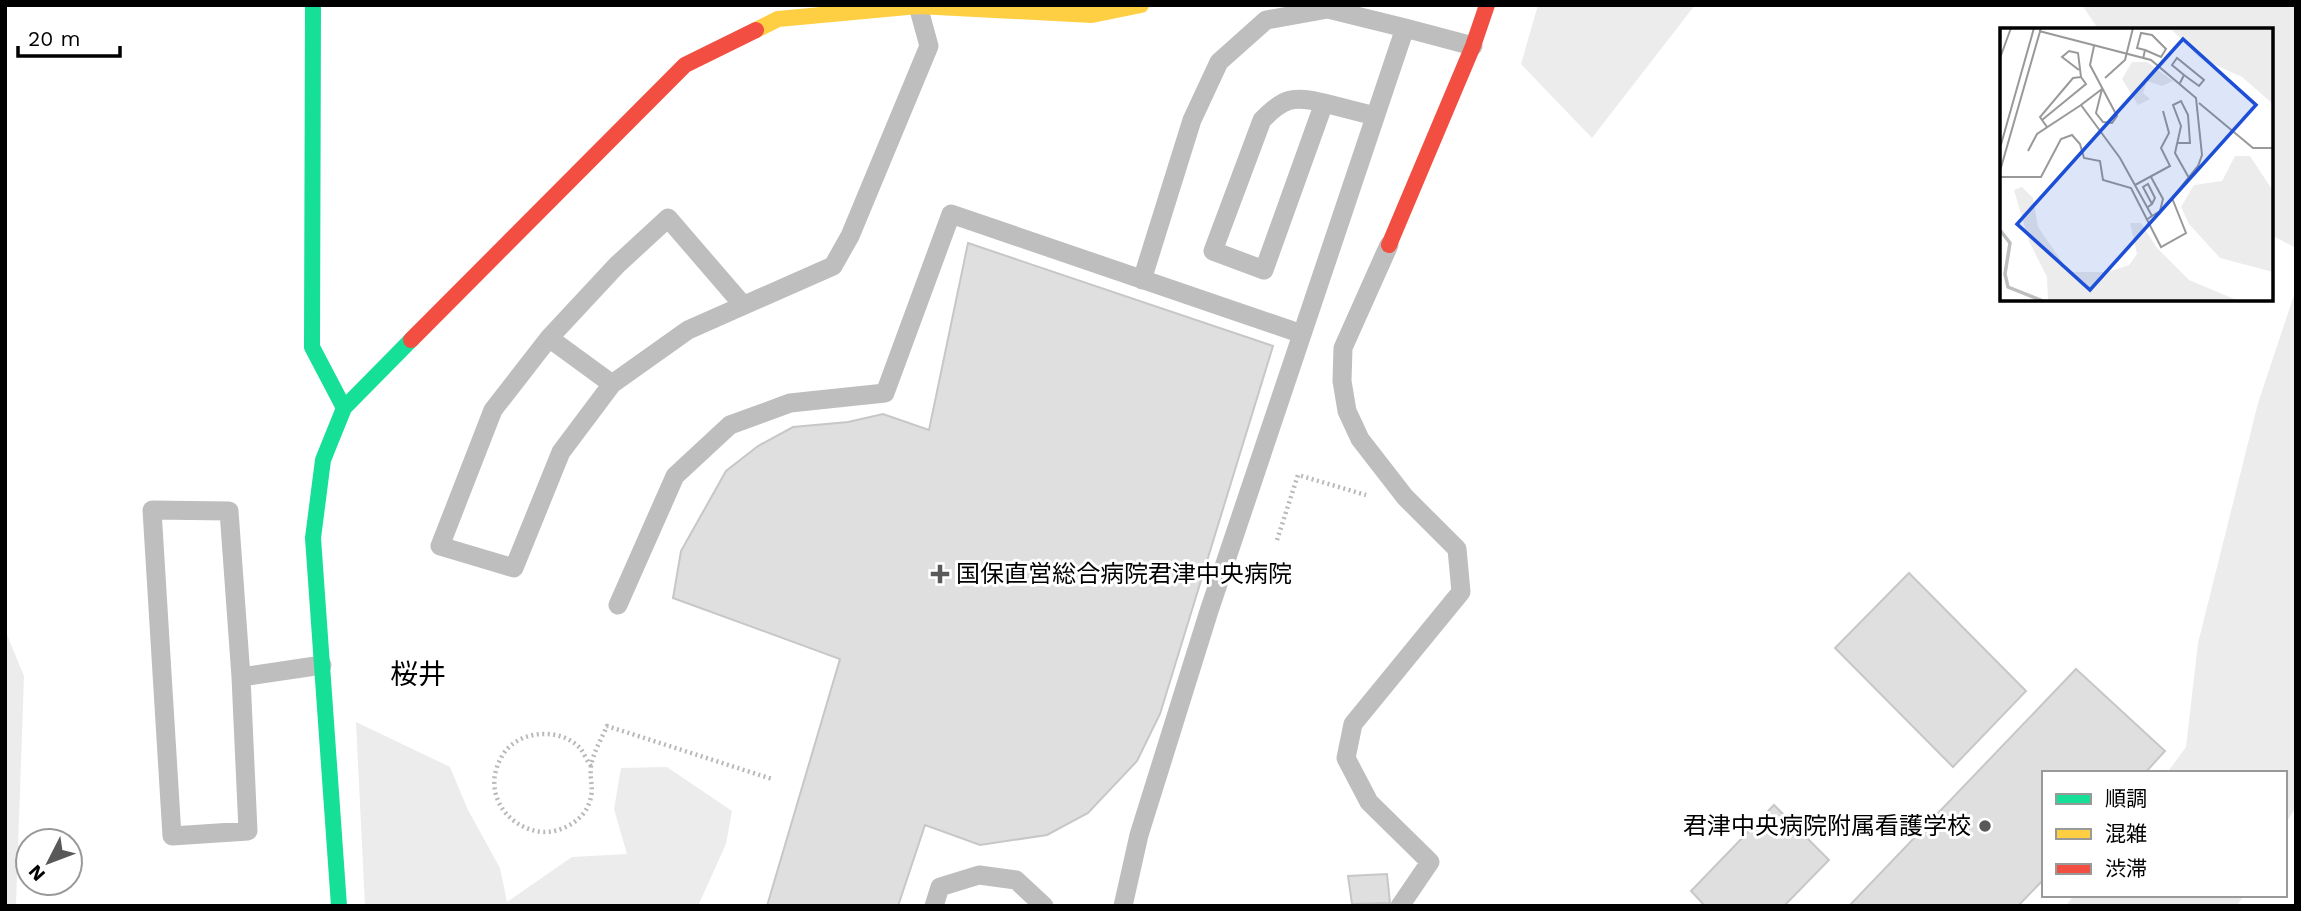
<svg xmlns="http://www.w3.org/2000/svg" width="2301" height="911" viewBox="0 0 2301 911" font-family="'Work Sans','Noto Sans JP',sans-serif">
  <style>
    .green { fill: #ececec }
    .building { fill: #dfdfdf; stroke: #c7c7c7; stroke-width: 2 }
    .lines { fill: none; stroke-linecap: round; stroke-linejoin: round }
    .path { stroke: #b9b9b9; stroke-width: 4.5; stroke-dasharray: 2 3.5; stroke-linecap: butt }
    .lane { stroke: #bebebe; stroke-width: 19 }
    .fast { stroke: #16e098; stroke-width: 16 }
    .slow { stroke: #ffcf43; stroke-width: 16 }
    .jam { stroke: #f24e42; stroke-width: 16 }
    .poi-dot { fill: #595959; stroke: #fff; stroke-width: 2.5 }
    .labels { text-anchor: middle; stroke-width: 6; stroke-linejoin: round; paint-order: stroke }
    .poi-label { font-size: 24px; fill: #000; stroke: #fff; text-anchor: start }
    .quarter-label { font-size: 28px; fill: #000; stroke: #fff }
    .inset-river { fill: none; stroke: #bfbfbf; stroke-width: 3.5 }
    .inset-road { fill: none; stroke: #999; stroke-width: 2 }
    .view { fill: #1d4ed8; fill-opacity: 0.15; stroke: #1d4ed8; stroke-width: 3.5 }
    .inset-edge { fill: none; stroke: #000; stroke-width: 3.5 }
  </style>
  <rect width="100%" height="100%" fill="#fff"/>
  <path class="green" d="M1538,5h157l-103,133 -71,-74z
    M2082,5h214v243l-25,-13v-205h-172z
    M2296,289v518l-11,18v-52h-118l19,-26 12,-104 60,-240z
    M5,630l19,46 -8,230h-11z
    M356,722l94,45 18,43 32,58 7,34 65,-45 55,-3 -13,-45 7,-41 46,-1 65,44 -6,33 -28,62h-333z
    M2074,895h170l-7,11h-171z"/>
  <path class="building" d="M968,243l305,103 -113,368 -23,47 -49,52 -41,22 -67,10 -55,-20 -27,81h-131l73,-247 -167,-61 8,-47 45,-80 32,-25 35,-19 55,-5 35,-8 46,16z
    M1909,573l117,118 -73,76 -118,-119z
    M2076,669l89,82 -20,22h-101v106l-26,27h-169z
    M1774,805l55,55 -45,46h-79l-14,-15z
    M1387,874l3,29 -38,1 -4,-28z"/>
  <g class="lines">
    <path class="path" d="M1277,540l21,-65 68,20
      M591,766c-4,-5 -7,-13 -11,-18 -21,-22 -65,-18 -79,10 -19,34 5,70 41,74 17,1 37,-9 45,-24 9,-18 2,-26 4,-42 2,-13 11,-28 16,-40l165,53"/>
    <path class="lane" d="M1324,103c-30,-7 -40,-6 -62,17l-49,131 51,19 60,-167 51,13
      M1389,245l-46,103 -1,33 5,30 13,28 45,58 52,52 4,43 -108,132 -7,34 23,44 61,60 -30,44
      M1142,280l50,-160 27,-58 47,-42 62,-11 77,19
      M743,305l-75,-87 -51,47 -68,73 -56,72 -53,136 74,22 47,-116 51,-68 76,-54 145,-64 17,-30 79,-190 -11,-40
      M549,338l63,46
      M618,605l57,-129 55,-51 60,-22 95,-10 66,-179 351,120
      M241,677l-12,-166 -77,-1 20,326 76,-5 -7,-154 81,-12
      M934,906l6,-19 39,-12 37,5 28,26
      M1123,906l16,-71 70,-224 196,-583 68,18"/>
    <path class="fast" d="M313,5l-1,342 32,61
      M339,906l-26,-368 10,-78 21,-52 67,-68"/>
    <path class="slow" d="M756,30l22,-11 140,-13 174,9 49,-10"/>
    <path class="jam" d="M1389,245l84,-199 14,-41
      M411,340l274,-275 71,-35"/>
  </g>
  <g class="poi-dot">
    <path d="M936.5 563.5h7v7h7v7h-7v7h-7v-7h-7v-7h7z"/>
    <circle cx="1985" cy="826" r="7"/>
  </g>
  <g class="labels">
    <g class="poi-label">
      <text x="956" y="582">国保直営総合病院君津中央病院</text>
      <text x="1971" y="834" text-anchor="end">君津中央病院附属看護学校</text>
    </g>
    <g class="quarter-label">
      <text x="418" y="684">桜井</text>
    </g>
  </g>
  <g transform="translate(2000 28)">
    <rect width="273" height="273" fill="#fff"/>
    <path d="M170,0h103v76l-31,-27 -42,-19zM132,34h15l26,19 -11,5 -15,-5 -4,12 7,6 -12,6 -16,-26zM235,128h15l23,35v81l-53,-14 -31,-34 -8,-17 13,-22 28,-4zM22,159l11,11 5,29 31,45h39l21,-7 8,-11 -7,-31h11l16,25 32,32 50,21h-191l-1,-24 -18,-36 -15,-51z" fill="#ececec"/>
    <path class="inset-river" d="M0,202l10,13 -5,31 3,13 35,14"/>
    <path class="inset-road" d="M94,18l-4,19 27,51 -5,7 -9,-1 -7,-9 6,-24M0,30l11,-30M143,31l2,-9 -8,-2 4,-15 11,2 14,14 -5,8 -16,-7M79,42l-17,-13 7,-6 9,2 3,24M105,50l20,-18 8,-32M180,55l4,-8 -12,-10 5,-7 27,22 -5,6 -15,-11M102,61l-21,16 39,53 32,58 -6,4M199,75l54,45h20M42,92l44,-36 -5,-7 -8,1 -33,39 7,10M178,115h12l-2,-28 -7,-14 -8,4 8,21 -6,27 14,25M0,120l34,-120M28,123l9,-17 44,-29M0,143l41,-143M0,149h41l20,-38 11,-4 8,9 4,14 16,3 3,19 28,8 30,59 25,-14 -14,-35 26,-32 4,-11 -6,-57 -45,-38 -112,-29M151,149l12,22 -3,12 -8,5M135,157l35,-19 -9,-18 8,-15 -6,-22M148,179l4,-3 -9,-17 5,-3 7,14 -3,6"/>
    <path class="view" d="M183,11l73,66 -166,185 -73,-66z"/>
    <rect width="273" height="273" class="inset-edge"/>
  </g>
  <rect width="2301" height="911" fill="none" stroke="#000000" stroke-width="14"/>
  <rect x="2042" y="771" width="245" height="126" fill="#ffffff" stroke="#999999" stroke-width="2"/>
  <rect x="2056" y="794" width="35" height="10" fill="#16e098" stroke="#999999" stroke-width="2"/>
  <text x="2105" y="806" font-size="21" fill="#000000">順調</text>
  <rect x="2056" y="829" width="35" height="10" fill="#ffcf43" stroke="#999999" stroke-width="2"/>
  <text x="2105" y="841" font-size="21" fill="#000000">混雑</text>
  <rect x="2056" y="864" width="35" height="10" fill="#f24e42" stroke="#999999" stroke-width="2"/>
  <text x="2105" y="876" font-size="21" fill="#000000">渋滞</text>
  <g transform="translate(49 862) rotate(228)"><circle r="33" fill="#ffffff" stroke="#999999" stroke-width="2"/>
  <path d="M0-5L12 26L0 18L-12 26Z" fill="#595959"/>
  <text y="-10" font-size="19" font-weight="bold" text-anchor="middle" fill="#000000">N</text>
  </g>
  <path d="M18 46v10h102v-10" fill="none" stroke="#000000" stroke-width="3.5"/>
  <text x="28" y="46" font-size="21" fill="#000000" stroke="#ffffff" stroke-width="5" paint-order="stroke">20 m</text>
</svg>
